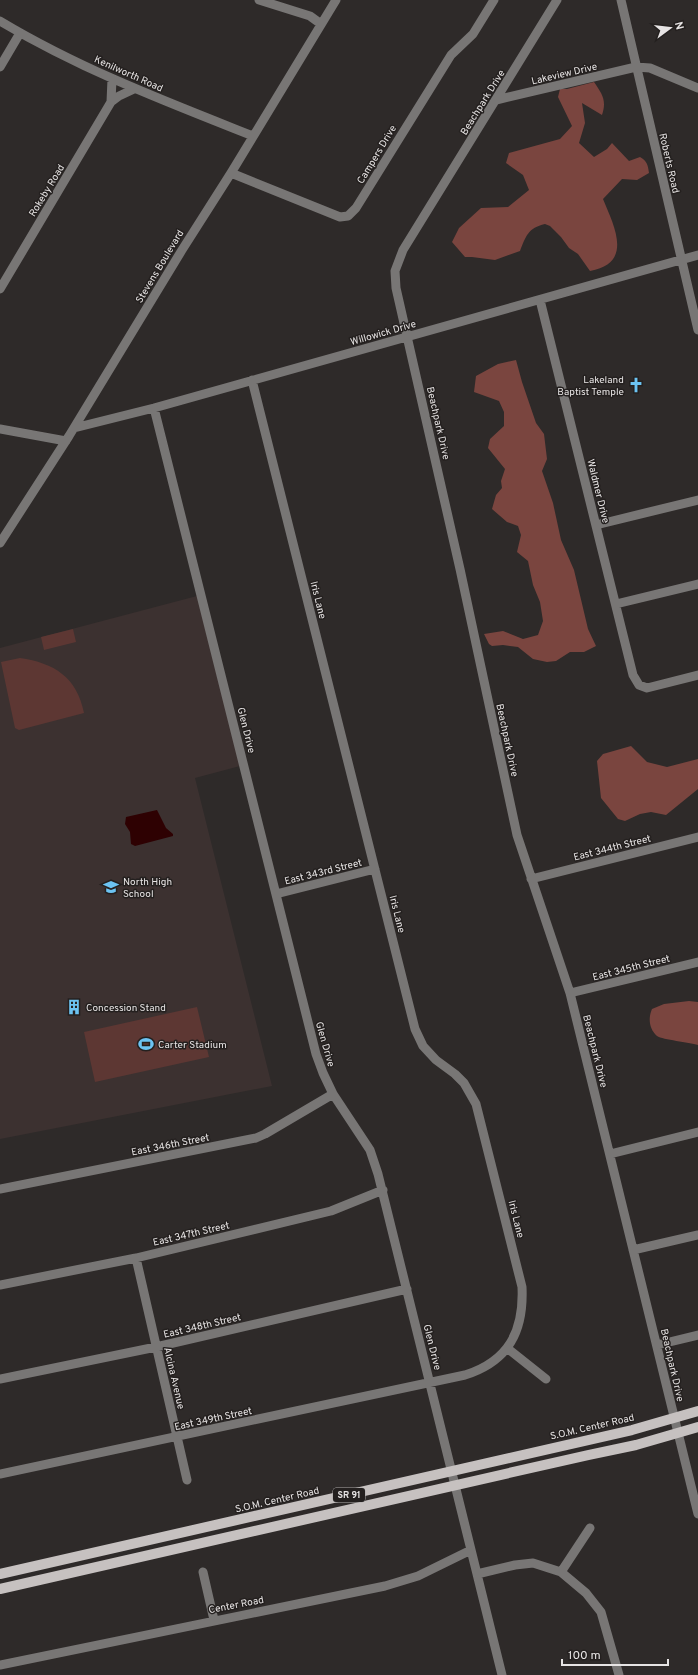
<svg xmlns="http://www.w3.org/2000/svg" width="698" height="1675" viewBox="0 0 698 1675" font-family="Overpass,sans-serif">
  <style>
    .built { fill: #3c3130 }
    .green { fill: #5d3733 }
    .forest { fill: #7a453f }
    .water { fill: #2e0102 }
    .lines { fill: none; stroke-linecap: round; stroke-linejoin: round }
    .minor { stroke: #787675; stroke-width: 9 }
    .major { stroke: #c6c1c0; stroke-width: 10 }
    .labels { text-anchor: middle; stroke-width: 3; stroke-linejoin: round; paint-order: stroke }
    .shield { fill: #24201f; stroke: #aca9a9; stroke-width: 1 }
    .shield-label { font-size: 9px; font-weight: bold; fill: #e7e4e4 }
    .street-label { font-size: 10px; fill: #e7e4e4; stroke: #24201f }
    .poi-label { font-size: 10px; fill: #e7e4e4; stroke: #24201f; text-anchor: start }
  </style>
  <rect width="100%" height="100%" fill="#2e2a29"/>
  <path class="built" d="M197,596l43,170 -45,12 77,308 -272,53v-491z"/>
  <path class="green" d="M73,629l3,13 -32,8 -3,-13z
    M20,658c34,5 57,19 64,55l-65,17 -4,-2 -14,-66z
    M197,1007l12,50 -114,25 -11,-50z"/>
  <path class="forest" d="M594,82c8,12 13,18 8,33l-20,-12 3,20 -6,20 15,14 13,-8 5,-6 17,18 11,-4c7,4 8,8 9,16l-12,7 -15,-1 -19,20c11,27 31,64 -13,72l-12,-17 -9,-6 -8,-11 -11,-11 -5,-2c-17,4 -19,12 -25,27l-25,9 -23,-3h-7l-13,-15 7,-14 22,-20 27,-1 21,-17 -6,-15 -17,-12 3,-10 51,-14 12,-13 -14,-29 2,-8h7z
    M516,360l6,22 14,41 8,11 3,25 -5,12 11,32 8,37 13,30 14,59 8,17 -12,6h-14l-14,9 -9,1 -14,-3 -15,-12 -15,-2 -11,1 -3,-2 -5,-10 19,-3 20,8 15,-4 5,-14 -3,-19 -7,-17 -5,-24 -11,-9 4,-17 -3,-9 -11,-4 -15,-13 4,-14 6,-7 -1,-7 4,-12 -17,-21 2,-9 14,-13v-14l-5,-11 -25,-9 2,-16 22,-12z
    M631,746l16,16 20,5 31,-8v30l-32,26 -15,-3 -11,2 -15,7 -7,-2 -17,-21 -4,-37 6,-7z
    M689,1001l9,1v43c-9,-3 -35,-5 -41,-9 -8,-7 -9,-18 -5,-27l12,-5z"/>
  <path class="water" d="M157,810l9,18 7,6v2l-38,10 -4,-2 -1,-12 -5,-8 1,-7z"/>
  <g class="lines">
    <path class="minor" d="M259,0l51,16 11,8
      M557,0l-154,250 -8,21 1,17 64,281 57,266 53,158 128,521
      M621,0l77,330
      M0,21c80,48 167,81 253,115
      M0,67l20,-34
      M496,100l140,-33 14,1 48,20
      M111,102l1,-23
      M231,173l109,44 8,-1 8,-8 95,-153 22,-21 21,-34
      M0,289l111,-187 8,-6 15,-7
      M540,300l93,375 6,10 8,3 51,-13
      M154,408l162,646 7,19 10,21 37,56 8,24 124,501
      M74,428l80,-20 544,-153
      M0,429l66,12
      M596,525l102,-25
      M0,543l69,-107 113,-186 49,-77 105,-173
      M616,604l82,-20
      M531,879l167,-42
      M276,894l99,-25
      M570,993l128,-31
      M610,1154l88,-22
      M0,1189l256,-51 9,-4 68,-40
      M633,1250l65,-15
      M136,1258l51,222
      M0,1285l136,-27 195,-47 52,-21
      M657,1345l41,-10
      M507,1348l39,31
      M0,1379l156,-32 251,-58
      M0,1474l465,-99c44,-14 59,-44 57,-88l-46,-183 -12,-21 -9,-9 -19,-14 -13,-14 -8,-17 -163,-649
      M203,1572l11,48
      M561,1572l29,-44
      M477,1574l38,-9 18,-2 28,9 25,21 15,19 18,63
      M0,1665l385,-79 33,-10 53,-26"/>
    <path class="major" d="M0,1574l632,-144 66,-19
      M0,1589l588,-134 48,-10 62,-18"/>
  </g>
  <defs>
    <g id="church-bare" transform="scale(1.2)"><path d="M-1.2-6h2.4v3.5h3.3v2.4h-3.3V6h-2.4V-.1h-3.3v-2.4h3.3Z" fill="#6cc3f2" stroke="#24201f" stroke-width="2.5" paint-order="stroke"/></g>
    <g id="school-bare" transform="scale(1.2)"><path d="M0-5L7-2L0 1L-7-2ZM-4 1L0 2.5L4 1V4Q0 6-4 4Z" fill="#6cc3f2" stroke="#24201f" stroke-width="2.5" paint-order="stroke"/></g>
    <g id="building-bare" transform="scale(1.2)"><path d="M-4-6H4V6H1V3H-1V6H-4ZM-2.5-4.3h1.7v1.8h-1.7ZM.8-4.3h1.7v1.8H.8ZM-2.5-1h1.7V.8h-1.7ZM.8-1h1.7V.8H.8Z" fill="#6cc3f2" stroke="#24201f" stroke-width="2.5" paint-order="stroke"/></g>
    <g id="stadium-bare" transform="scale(1.2)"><path d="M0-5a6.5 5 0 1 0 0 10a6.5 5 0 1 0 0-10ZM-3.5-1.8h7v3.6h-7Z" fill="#6cc3f2" stroke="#24201f" stroke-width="2.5" paint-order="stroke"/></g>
  </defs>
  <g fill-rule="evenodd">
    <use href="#church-bare" x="636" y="385"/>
    <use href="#school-bare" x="111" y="887"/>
    <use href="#building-bare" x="74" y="1007"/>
    <use href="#stadium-bare" x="146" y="1044"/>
  </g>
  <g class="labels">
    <rect class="shield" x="333" y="1488" width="32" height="14" rx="3"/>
    <g class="shield-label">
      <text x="349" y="1498">SR 91</text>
    </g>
    <g class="street-label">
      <text transform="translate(129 73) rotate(24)" y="4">Kenilworth Road</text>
      <text transform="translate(564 73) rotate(-13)" y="4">Lakeview Drive</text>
      <text transform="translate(482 102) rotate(-58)" y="4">Beachpark Drive</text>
      <text transform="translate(376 154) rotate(-59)" y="4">Campers Drive</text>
      <text transform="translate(670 163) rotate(77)" y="4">Roberts Road</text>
      <text transform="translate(46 190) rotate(-59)" y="4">Rokeby Road</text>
      <text transform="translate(159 266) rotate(-59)" y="4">Stevens Boulevard</text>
      <text transform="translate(383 332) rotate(-16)" y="4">Willowick Drive</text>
      <text transform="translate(439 423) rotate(77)" y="4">Beachpark Drive</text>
      <text transform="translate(599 491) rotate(76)" y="4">Waldmer Drive</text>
      <text transform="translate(319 600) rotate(76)" y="4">Iris Lane</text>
      <text transform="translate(247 730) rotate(76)" y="4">Glen Drive</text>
      <text transform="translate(508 740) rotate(78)" y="4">Beachpark Drive</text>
      <text transform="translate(612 847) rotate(-14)" y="4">East 344th Street</text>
      <text transform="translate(323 871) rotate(-14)" y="4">East 343rd Street</text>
      <text transform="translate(398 914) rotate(76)" y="4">Iris Lane</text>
      <text transform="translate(631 967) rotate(-14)" y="4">East 345th Street</text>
      <text transform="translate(326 1044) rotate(74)" y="4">Glen Drive</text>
      <text transform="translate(596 1051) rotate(76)" y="4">Beachpark Drive</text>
      <text transform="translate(170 1144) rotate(-11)" y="4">East 346th Street</text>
      <text transform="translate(517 1219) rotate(76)" y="4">Iris Lane</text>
      <text transform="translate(191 1233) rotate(-13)" y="4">East 347th Street</text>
      <text transform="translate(202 1325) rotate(-13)" y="4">East 348th Street</text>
      <text transform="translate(433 1347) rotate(76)" y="4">Glen Drive</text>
      <text transform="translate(673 1365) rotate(77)" y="4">Beachpark Drive</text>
      <text transform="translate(175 1378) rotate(77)" y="4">Alcina Avenue</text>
      <text transform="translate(213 1418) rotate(-12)" y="4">East 349th Street</text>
      <text transform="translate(592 1426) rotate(-13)" y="4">S.O.M. Center Road</text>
      <text transform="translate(277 1499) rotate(-13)" y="4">S.O.M. Center Road</text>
      <text transform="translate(236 1604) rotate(-11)" y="4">Center Road</text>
    </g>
    <g class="poi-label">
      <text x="624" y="383" text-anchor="end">Lakeland<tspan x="624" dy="12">Baptist Temple</tspan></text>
      <text x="123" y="885">North High<tspan x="123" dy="12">School</tspan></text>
      <text x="86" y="1011">Concession Stand</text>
      <text x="158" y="1048">Carter Stadium</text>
    </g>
  </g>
  <g transform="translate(670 28) rotate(75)" stroke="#24201f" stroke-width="3" paint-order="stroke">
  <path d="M0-3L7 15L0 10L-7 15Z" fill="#e7e4e4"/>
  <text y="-6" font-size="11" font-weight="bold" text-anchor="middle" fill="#e7e4e4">N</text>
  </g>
  <path d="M562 1659v6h106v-6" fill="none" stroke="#e7e4e4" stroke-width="2"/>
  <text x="568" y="1659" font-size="12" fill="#e7e4e4" stroke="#24201f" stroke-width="3" paint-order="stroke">100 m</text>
</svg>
